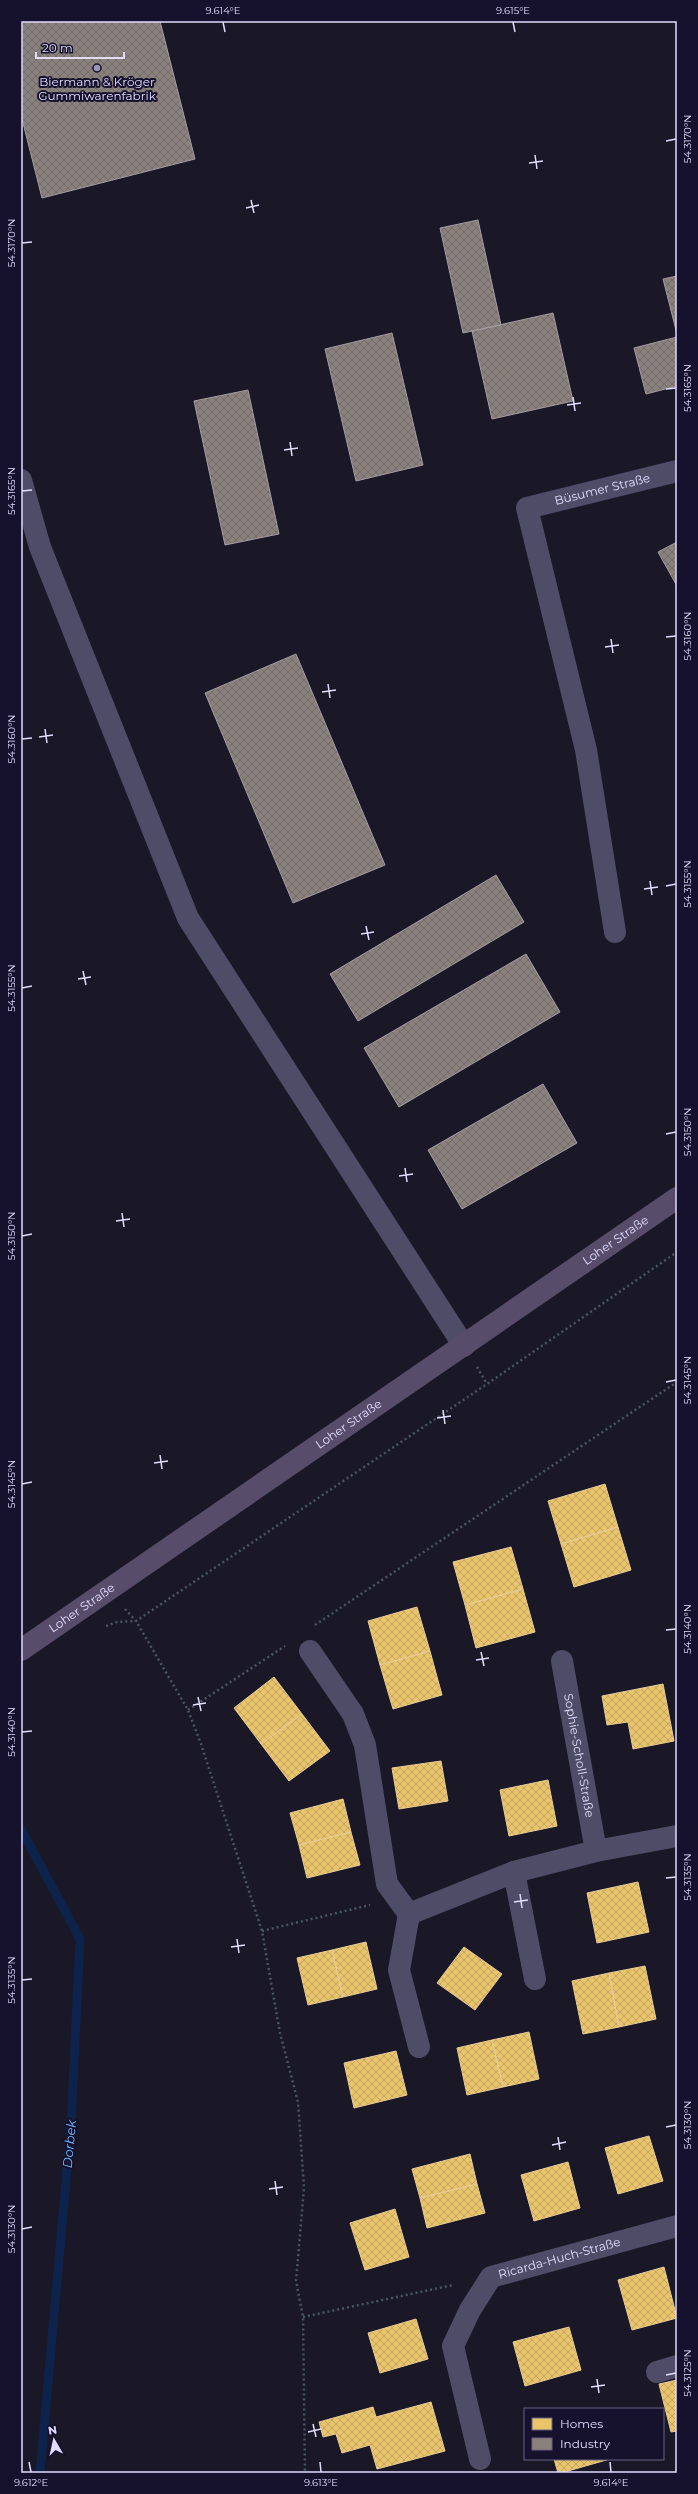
<svg xmlns="http://www.w3.org/2000/svg" width="698" height="2494" viewBox="0 0 698 2494" font-family="Montserrat,sans-serif">
  <style>
    .homes { fill: url(#homes-cross-hatch); stroke: #e7cb97 }
    .industry { fill: url(#industry-cross-hatch); stroke: #a49ca3 }
    .lines { fill: none; stroke-linecap: round; stroke-linejoin: round }
    .stream { stroke: #0d234c; stroke-width: 9 }
    .path { stroke: #485666; stroke-width: 2.5; stroke-dasharray: 2 3; stroke-linecap: butt }
    .minor { stroke: #4e4c67; stroke-width: 22 }
    .major { stroke: #574d6b; stroke-width: 22 }
    .ticks { fill: none; stroke: #e1dcff; stroke-width: 1.5 }
    .poi-dot { fill: #9b97b3; stroke: #16112c; stroke-width: 1.5 }
    .labels { text-anchor: middle; stroke-width: 4; stroke-linejoin: round; paint-order: stroke }
    .poi-label { font-size: 12px; fill: #e1dcff; stroke: #16112c }
    .street-label { font-size: 12px; fill: #e1dcff; stroke: #16112c }
    .water-label { font-size: 13px; font-style: italic; fill: #6ab8ff; stroke: #16112c }
    .neatline { fill: none; stroke: #e1dcff; stroke-width: 1.5 }
    .ticks-label { font-size: 10px; text-anchor: middle; fill: #e1dcff }
  </style>
  <defs>
    <pattern id="homes-cross-hatch" width="8" height="8" patternUnits="userSpaceOnUse"><rect width="8" height="8" fill="#e9c46a"/><path d="M0 0l8 8M0 8l8-8" fill="none" stroke="#c0a462"/></pattern>
    <pattern id="industry-cross-hatch" width="8" height="8" patternUnits="userSpaceOnUse"><rect width="8" height="8" fill="#8a817c"/><path d="M0 0l8 8M0 8l8-8" fill="none" stroke="#726b6b"/></pattern>
  </defs>
  <rect width="100%" height="100%" fill="#1a1726"/>
  <path class="homes" d="M605,1484l13,43 -57,17 -13,-43z
    M618,1527l13,43 -57,17 -13,-43z
    M511,1547l12,42 -58,16 -12,-43z
    M523,1589l12,43 -59,16 -11,-43z
    M417,1607l13,44 -50,14 -12,-44z
    M430,1651l12,44 -49,14 -13,-44z
    M274,1677l28,37 -41,30 -27,-36z
    M663,1684l11,57 -41,8 -5,-27 -21,3 -5,-29z
    M302,1714l28,37 -41,30 -28,-37z
    M441,1761l7,40 -49,8 -7,-41z
    M548,1780l9,46 -48,10 -9,-46z
    M343,1799l8,33 -52,13 -9,-32z
    M351,1832l9,33 -53,13 -8,-33z
    M638,1882l11,50 -52,11 -10,-50z
    M366,1942l11,47 -34,8 -11,-47z
    M464,1947l38,27 -27,36 -38,-27z
    M332,1950l11,47 -35,8 -11,-47z
    M645,1966l11,53 -37,8 -10,-54z
    M609,1973l10,54 -36,7 -11,-53z
    M529,2032l10,47 -36,8 -11,-47z
    M492,2040l11,47 -36,8 -10,-47z
    M396,2051l11,44 -53,13 -10,-45z
    M649,2136l14,45 -45,13 -13,-46z
    M470,2154l7,30 -57,14 -8,-29z
    M568,2162l12,46 -46,13 -13,-46z
    M477,2184l8,29 -58,15 -7,-30z
    M395,2209l14,48 -44,13 -15,-47z
    M664,2267l13,51 -45,12 -14,-50z
    M416,2319l12,40 -48,14 -12,-40z
    M569,2327l12,43 -56,16 -12,-44z
    M677,2380v51l-6,1 -12,-48z
    M431,2402l14,49 -68,18 -7,-24 -28,8 -6,-19 -13,3 -4,-15 54,-15 3,10z
    M554,2459h56l-49,14h-3z"/>
  <path class="industry" d="M21,21h139l35,138 -153,39 -21,-83z
    M478,220l23,105 -38,8 -23,-105z
    M677,276v58l-14,-55z
    M553,313l20,88 -81,18 -20,-88z
    M392,333l31,132 -67,16 -31,-132z
    M677,337v49l-31,8 -12,-46z
    M248,390l31,144 -54,11 -31,-144z
    M677,542v44l-19,-34z
    M296,654l89,211 -92,38 -88,-210z
    M496,875l28,47 -166,99 -28,-47z
    M526,954l34,58 -161,95 -35,-59z
    M543,1084l34,59 -115,66 -34,-59z"/>
  <g class="lines">
    <path class="stream" d="M21,1829l59,110 -9,185 -31,349"/>
    <path class="path" d="M477,1367l10,17
      M125,1609l11,12 52,89 13,34 61,187 18,102 18,69 6,86 -8,93 7,36 2,156
      M315,1625l362,-243
      M106,1626l11,-4 19,-1 351,-237 190,-132
      M188,1710l97,-64
      M262,1931l108,-26
      M303,2317l150,-32"/>
    <g class="minor">
      <path d="M21,480l19,67 148,371 276,428"/>
      <path id="s1" d="M615,932l-29,-182 -59,-242 150,-37"/>
      <path d="M310,1651l43,63 12,31 22,139 22,30 -10,56 20,77"/>
      <path id="s2" d="M562,1661l34,190"/>
      <path d="M514,1872l21,107"/>
      <path d="M409,1914l105,-42 82,-21 81,-15"/>
      <path d="M657,2372l20,-6"/>
      <path id="s3" d="M480,2459l-27,-113 17,-36 21,-33 186,-51"/>
    </g>
    <path class="major" id="s4" d="M21,1650l656,-452"/>
  </g>
  <path class="ticks" d="M223,22l2,10M513,22l2,10M666,141l10,-2M535,155l2,14M529,163l14,-2M251,200l3,13M246,208l13,-3M22,243l10,-1M666,389l10,-1M573,397l2,14M567,405l14,-2M290,442l2,14M284,450l14,-2M22,491l10,-1M666,637l10,-1M611,639l2,14M605,647l14,-2M328,684l2,14M322,692l14,-2M45,729l2,14M39,737l14,-2M22,739l10,-1M650,881l2,14M666,886l10,-2M644,889l14,-2M366,926l3,14M361,934l13,-2M83,971l3,14M78,979l13,-2M22,988l10,-2M666,1134l10,-2M405,1168l2,14M399,1176l14,-2M122,1213l2,14M116,1221l14,-2M22,1236l10,-2M666,1382l10,-2M443,1410l2,14M437,1418l14,-2M160,1455l2,14M154,1463l14,-2M22,1484l10,-2M666,1630l10,-1M481,1652l3,14M476,1660l13,-2M198,1697l3,14M193,1705l13,-2M22,1732l10,-1M666,1878l10,-1M520,1894l2,14M514,1902l14,-2M237,1939l2,14M231,1947l14,-2M22,1980l10,-1M666,2127l10,-2M558,2137l2,13M552,2145l14,-3M275,2181l2,14M269,2189l14,-2M22,2229l10,-2M666,2375l10,-2M597,2379l2,14M591,2387l14,-2M313,2424l3,13M308,2432l13,-3M29,2462l2,10M320,2462l1,10M610,2462l1,10"/>
  <circle class="poi-dot" cx="97" cy="68" r="4"/>
  <g class="labels">
    <g class="poi-label">
      <text x="97" y="86">Biermann &amp; Kröger<tspan x="97" dy="14">Gummiwarenfabrik</tspan></text>
    </g>
    <g class="street-label">
      <text dy="4" stroke="none"><textPath href="#s1" startOffset="511">Büsumer Straße</textPath></text>
      <text dy="4" stroke="none"><textPath href="#s4" startOffset="722">Loher Straße</textPath></text>
      <text dy="4" stroke="none"><textPath href="#s4" startOffset="398">Loher Straße</textPath></text>
      <text dy="4" stroke="none"><textPath href="#s4" startOffset="74">Loher Straße</textPath></text>
      <text dy="4" stroke="none"><textPath href="#s2" startOffset="96">Sophie-Scholl-Straße</textPath></text>
      <text dy="4" stroke="none"><textPath href="#s3" startOffset="266">Ricarda-Huch-Straße</textPath></text>
    </g>
    <g class="water-label">
      <text transform="translate(69 2144) rotate(-85)" y="5">Dorbek</text>
    </g>
  </g>
  <rect width="698" height="2494" fill="none" stroke="#16112c" stroke-width="44"/>
  <rect x="524" y="2408" width="140" height="52" fill="#16112c" stroke="#676280"/>
  <rect x="532" y="2418" width="20" height="12" fill="#e9c46a" stroke="#676280"/>
  <text x="560" y="2428" font-size="12" fill="#e1dcff">Homes</text>
  <rect x="532" y="2438" width="20" height="12" fill="#8a817c" stroke="#676280"/>
  <text x="560" y="2448" font-size="12" fill="#e1dcff">Industry</text>
  <g transform="translate(54 2440) rotate(351)" stroke="#16112c" stroke-width="3" paint-order="stroke">
  <path d="M0-3L7 15L0 10L-7 15Z" fill="#e1dcff"/>
  <text y="-6" font-size="11" font-weight="bold" text-anchor="middle" fill="#e1dcff">N</text>
  </g>
  <path d="M36 52v6h88v-6" fill="none" stroke="#e1dcff" stroke-width="2"/>
  <text x="42" y="52" font-size="12" fill="#e1dcff" stroke="#16112c" stroke-width="3" paint-order="stroke">20 m</text>
  <rect x="22" y="22" width="654" height="2450" class="neatline"/>
  <g class="ticks-label">
    <text x="223" y="14">9.614°E</text>
    <text x="513" y="14">9.615°E</text>
    <text transform="translate(687 139) rotate(-90)" y="4">54.3170°N</text>
    <text transform="translate(11 243) rotate(-90)" y="4">54.3170°N</text>
    <text transform="translate(687 388) rotate(-90)" y="4">54.3165°N</text>
    <text transform="translate(11 491) rotate(-90)" y="4">54.3165°N</text>
    <text transform="translate(687 636) rotate(-90)" y="4">54.3160°N</text>
    <text transform="translate(11 739) rotate(-90)" y="4">54.3160°N</text>
    <text transform="translate(687 884) rotate(-90)" y="4">54.3155°N</text>
    <text transform="translate(11 988) rotate(-90)" y="4">54.3155°N</text>
    <text transform="translate(687 1132) rotate(-90)" y="4">54.3150°N</text>
    <text transform="translate(11 1236) rotate(-90)" y="4">54.3150°N</text>
    <text transform="translate(687 1380) rotate(-90)" y="4">54.3145°N</text>
    <text transform="translate(11 1484) rotate(-90)" y="4">54.3145°N</text>
    <text transform="translate(687 1629) rotate(-90)" y="4">54.3140°N</text>
    <text transform="translate(11 1732) rotate(-90)" y="4">54.3140°N</text>
    <text transform="translate(687 1877) rotate(-90)" y="4">54.3135°N</text>
    <text transform="translate(11 1980) rotate(-90)" y="4">54.3135°N</text>
    <text transform="translate(687 2125) rotate(-90)" y="4">54.3130°N</text>
    <text transform="translate(11 2229) rotate(-90)" y="4">54.3130°N</text>
    <text transform="translate(687 2373) rotate(-90)" y="4">54.3125°N</text>
    <text x="31" y="2486">9.612°E</text>
    <text x="321" y="2486">9.613°E</text>
    <text x="611" y="2486">9.614°E</text>
  </g>
</svg>
